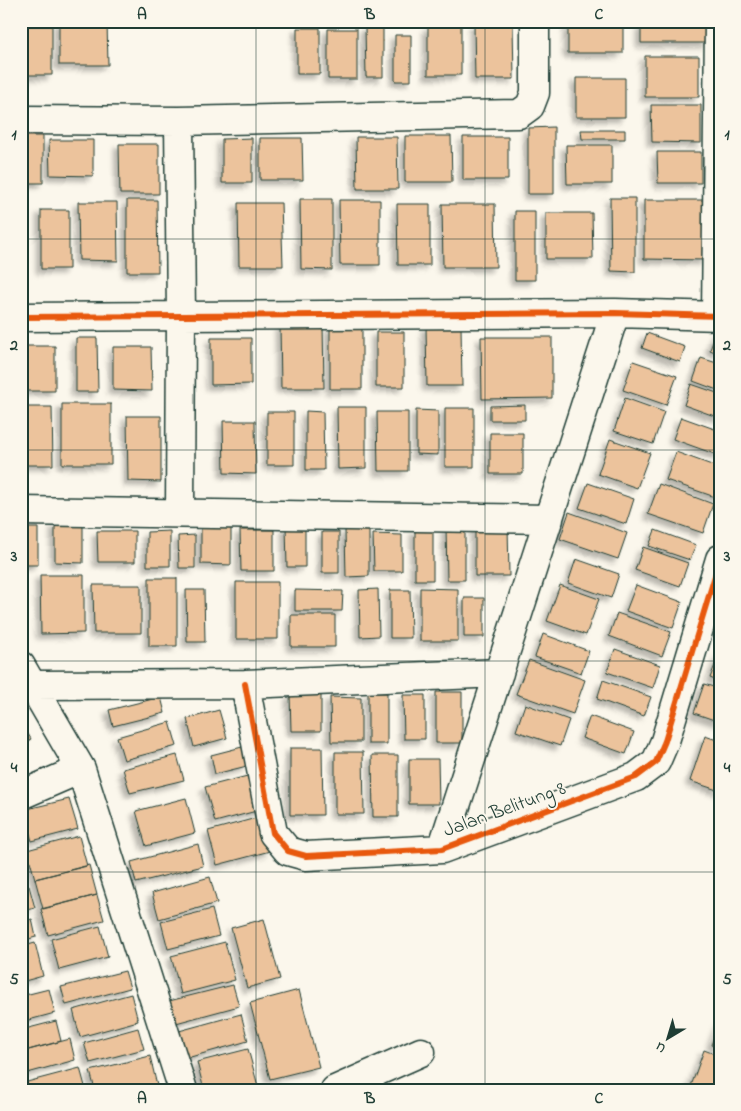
<svg xmlns="http://www.w3.org/2000/svg" width="741" height="1111" viewBox="0 0 741 1111" font-family="'Indie Flower',sans-serif">
  <style>
    .building { fill: #ecc39c; stroke: #1f3d34; filter: url(#shadow) }
    .lines { fill: none; stroke-linecap: round; stroke-linejoin: round }
    .minor-casing { stroke: #1f3d34; stroke-width: 31 }
    .minor { stroke: #fbf7ec; stroke-width: 28 }
    .cycleway-casing { stroke: #fbf7ec; stroke-width: 9 }
    .cycleway { stroke: #e8590c; stroke-width: 6 }
    .grid { fill: none; stroke: #1f3d34; stroke-width: 1; stroke-opacity: 0.55 }
    .labels { text-anchor: middle; stroke-width: 4; stroke-linejoin: round; paint-order: stroke }
    .street-label { font-size: 20px; fill: #1f3d34; stroke: #fbf7ec }
    .neatline { fill: none; stroke: #1f3d34; stroke-width: 2 }
    .grid-label { font-size: 16px; text-anchor: middle; font-weight: bold; fill: #1f3d34 }
  </style>
  <defs>
    <filter id="shadow"><feDropShadow dx="-4.5" dy="4.5" stdDeviation="2.5" flood-color="#0004"/></filter>
  </defs>
  <rect width="100%" height="100%" fill="#fbf7ec"/>
  <filter id="ink" filterUnits="userSpaceOnUse"><feTurbulence type="fractalNoise" baseFrequency=".02" numOctaves="2"/><feDisplacementMap in="SourceGraphic" scale="10" xChannelSelector="R" yChannelSelector="G"/><feConvolveMatrix kernelMatrix="1 2 1 2 8 2 1 2 1" color-interpolation-filters="sRGB"/></filter>
  <g filter="url(#ink)">
    <path class="building" d="M59,21l48,1 1,43h-49z
      M474,24h39l1,55h-39z
      M461,25v50h-33v-49z
      M623,25v28h-55v-27z
      M641,25h66v18h-66z
      M21,26h31v49h-31z
      M365,27h18v50h-17z
      M297,28h23v46h-23z
      M328,29h29v50h-29z
      M395,35h16v46h-16z
      M645,56h54v41h-54z
      M576,78h49v39h-49z
      M651,105h50v38l-49,-1z
      M554,127v67h-26v-66z
      M581,130h44v9h-43z
      M21,136h22v47h-22z
      M405,136h46l1,46h-47z
      M356,137h41l1,52h-41z
      M463,137h45v43h-45z
      M252,138v45h-30v-44z
      M260,138h42l1,42h-43z
      M49,140h44v36l-43,-1z
      M119,144h40v50h-39z
      M566,145h46v39h-45z
      M657,152h44v31h-43z
      M610,198h25v74l-24,-1z
      M300,199h32v71l-31,-1z
      M127,200h30l1,72h-31z
      M339,200h41v65h-40z
      M644,200h61v60l-61,-1z
      M21,201h2l1,71h-3z
      M78,202h39l1,59 -39,-1z
      M238,203h43l2,63h-44z
      M397,204h33v61h-32z
      M442,204h53l1,63h-53z
      M41,210h28v59h-28z
      M515,211h20v69h-20z
      M546,213h46l1,46h-47z
      M280,325h43l1,63h-43z
      M362,326v63h-32v-62z
      M426,326h35l1,60h-35z
      M717,330l3,1v23l-10,-4z
      M376,332h28v55h-28z
      M647,333l38,14 -5,15 -38,-14z
      M481,337h71v61l-70,1z
      M76,338h21l1,54h-22z
      M211,338h40v46l-40,1z
      M21,346h34v45h-34z
      M113,347h38l1,44 -39,-1z
      M701,358l19,6v27l-27,-10z
      M633,361l44,15 -11,29 -43,-15z
      M691,384l29,10v24l-36,-13z
      M625,398l39,14 -11,32 -39,-13z
      M62,404h49v60h-49z
      M525,405v15h-35v-14z
      M21,407h31l1,58h-32z
      M337,407h29v61l-28,1z
      M445,408h29v59h-29z
      M416,410l22,1v44l-22,-1z
      M306,411l17,1 1,58h-18z
      M267,412h27v53h-27z
      M377,412h31v59h-30z
      M127,416h34v66l-33,-1z
      M681,417l39,14v25l-47,-17z
      M223,421h32l1,53 -32,-1z
      M490,433h33v41h-33z
      M610,439l40,14 -13,35 -39,-14z
      M676,452l44,16v25l-2,5 -52,-18z
      M588,483l46,16 -8,25 -47,-16z
      M659,484l54,20 -10,29 -55,-19z
      M569,512l58,21 -9,26 -58,-20z
      M55,524h28v39l-28,-1z
      M286,526l19,1v40h-18z
      M475,526h33l1,50h-34z
      M231,527v38l-30,-1v-36z
      M446,527h19v53h-18z
      M21,528h17v37h-17z
      M240,530h34v41h-33z
      M345,530h24v46l-23,1z
      M415,530h18v50h-18z
      M655,530l41,15 -6,15 -41,-14z
      M97,531h38v31h-37z
      M170,531v35h-23v-34z
      M322,532h17v41h-17z
      M373,534l29,1v36h-28z
      M195,535v33h-16l-1,-32z
      M643,547l45,16 -8,23 -45,-16z
      M576,559l43,15 -8,24 -43,-15z
      M40,575h44v58l-43,1z
      M149,578h28v68h-28z
      M236,582h42v57h-42z
      M93,585h48v48h-47z
      M560,585l39,14 -13,36 -39,-14z
      M636,585l46,17 -9,26 -47,-17z
      M420,588l38,1v52h-38z
      M378,589l1,47 -19,1 -1,-47z
      M186,590h18l1,52h-18z
      M295,590l48,1 -1,20h-47z
      M390,590h20l1,48h-21z
      M464,598h20v39h-20z
      M617,613l54,19 -9,24 -53,-20z
      M291,615h44v32h-44z
      M543,634l46,17 -8,22 -46,-16z
      M615,649l45,16 -7,23 -46,-16z
      M720,652v30l-10,-4z
      M529,660l56,20 -12,34 -57,-20z
      M603,680l48,17 -7,19 -47,-17z
      M704,684l16,5v33l-26,-9z
      M436,692h26v51h-26z
      M368,693h19v51h-19z
      M290,694l31,1v36h-30z
      M403,695h22v44h-21z
      M161,697l4,16 -52,13 -4,-16z
      M330,697l31,1v44h-30z
      M525,704l44,16 -9,26 -44,-15z
      M219,710l8,28 -33,9 -7,-28z
      M590,716l44,16 -8,22 -44,-16z
      M21,722l10,17 -10,6z
      M170,722l7,24 -53,14 -7,-23z
      M705,736l15,5v50l-30,-10z
      M242,747l5,19 -32,8 -4,-19z
      M290,748h32l1,67h-33z
      M335,752h28l1,62h-29z
      M177,755l7,25 -54,13 -7,-24z
      M372,755h26v62h-25z
      M409,759h29l1,45h-30z
      M255,774l9,35 -49,13 -10,-35z
      M186,798l9,35 -49,13 -10,-35z
      M69,799l9,30 -46,12 -9,-31z
      M260,817l10,34 -53,14 -9,-34z
      M79,836l8,30 -52,13 -8,-29z
      M198,844l5,22 -67,17 -5,-21z
      M21,860l6,20 -6,1z
      M89,865l8,30 -54,14 -8,-30z
      M210,877l7,26 -58,16 -7,-26z
      M29,886l6,22 -14,4v-24z
      M97,895l7,25 -56,15 -7,-26z
      M212,909l7,27 -51,13 -7,-27z
      M32,919l4,18 -15,4v-19z
      M264,919l16,60 -33,9 -16,-60z
      M100,926l8,31 -49,13 -8,-31z
      M225,942l10,38 -54,14 -10,-38z
      M35,943l8,33 -22,6v-35z
      M125,971l5,17 -64,17 -5,-18z
      M233,985l6,21 -63,17 -7,-22z
      M49,989l6,24 -34,9v-26z
      M299,990l20,77 -49,12 -20,-76z
      M131,994l7,27 -58,16 -7,-27z
      M241,1014l7,27 -61,17 -8,-27z
      M56,1021l5,20 -40,11v-22z
      M720,1021v27l-9,-3z
      M138,1028l6,21 -54,14 -6,-20z
      M70,1039l5,21 -51,14 -3,-9v-13z
      M248,1049l11,41h-55l-7,-28z
      M704,1050l16,6v34h-18l-11,-4z
      M150,1056l8,34h-63l-5,-19z
      M80,1068l6,22h-57l-2,-8z"/>
    <g class="lines">
      <g class="minor-casing">
        <path id="minor" d="M21,120l158,1 340,-7 11,-8 5,-13v-72
          M179,121l2,195 -1,197
          M716,316l3,-295
          M21,317l594,-4 105,3
          M21,511l528,8
          M21,666l60,103 102,321
          M245,684l28,149 15,18 18,5 136,-7 194,-72 20,-15 9,-21 55,-182
          M32,685l213,-1 254,-11
          M21,795l60,-26
          M442,849l173,-536
          M335,1090l86,-38"/>
      </g>
      <use href="#minor" class="minor"/>
      <g class="cycleway-casing">
        <path id="cycleway" d="M21,317l594,-4 105,3
          M245,684l28,149 15,18 18,5 136,-7 194,-72 20,-15 9,-21 55,-182"/>
      </g>
      <use href="#cycleway" class="cycleway"/>
    </g>
  </g>
  <path class="grid" d="M256,21v1069M485,21v1069M21,239h699M21,450h699M21,661h699M21,872h699"/>
  <g class="labels">
    <g class="street-label">
      <text transform="translate(504 808) rotate(-20)" y="7">Jalan Belitung 8</text>
    </g>
  </g>
  <rect width="741" height="1111" fill="none" stroke="#fbf7ec" stroke-width="55"/>
  <g transform="translate(668 1038) rotate(218)" stroke="#fbf7ec" stroke-width="4" paint-order="stroke">
  <path d="M0-4L9 19L0 12L-9 19Z" fill="#1f3d34"/>
  <text y="-8" font-size="14" font-weight="bold" text-anchor="middle" fill="#1f3d34">U</text>
  </g>
  <rect x="28" y="28" width="686" height="1056" class="neatline"/>
  <g class="grid-label">
    <text x="142" y="19">A</text>
    <text x="370" y="19">B</text>
    <text x="599" y="19">C</text>
    <text x="14" y="139">1</text>
    <text x="727" y="139">1</text>
    <text x="14" y="350">2</text>
    <text x="727" y="350">2</text>
    <text x="14" y="561">3</text>
    <text x="727" y="561">3</text>
    <text x="14" y="772">4</text>
    <text x="727" y="772">4</text>
    <text x="14" y="984">5</text>
    <text x="727" y="984">5</text>
    <text x="142" y="1103">A</text>
    <text x="370" y="1103">B</text>
    <text x="599" y="1103">C</text>
  </g>
</svg>
